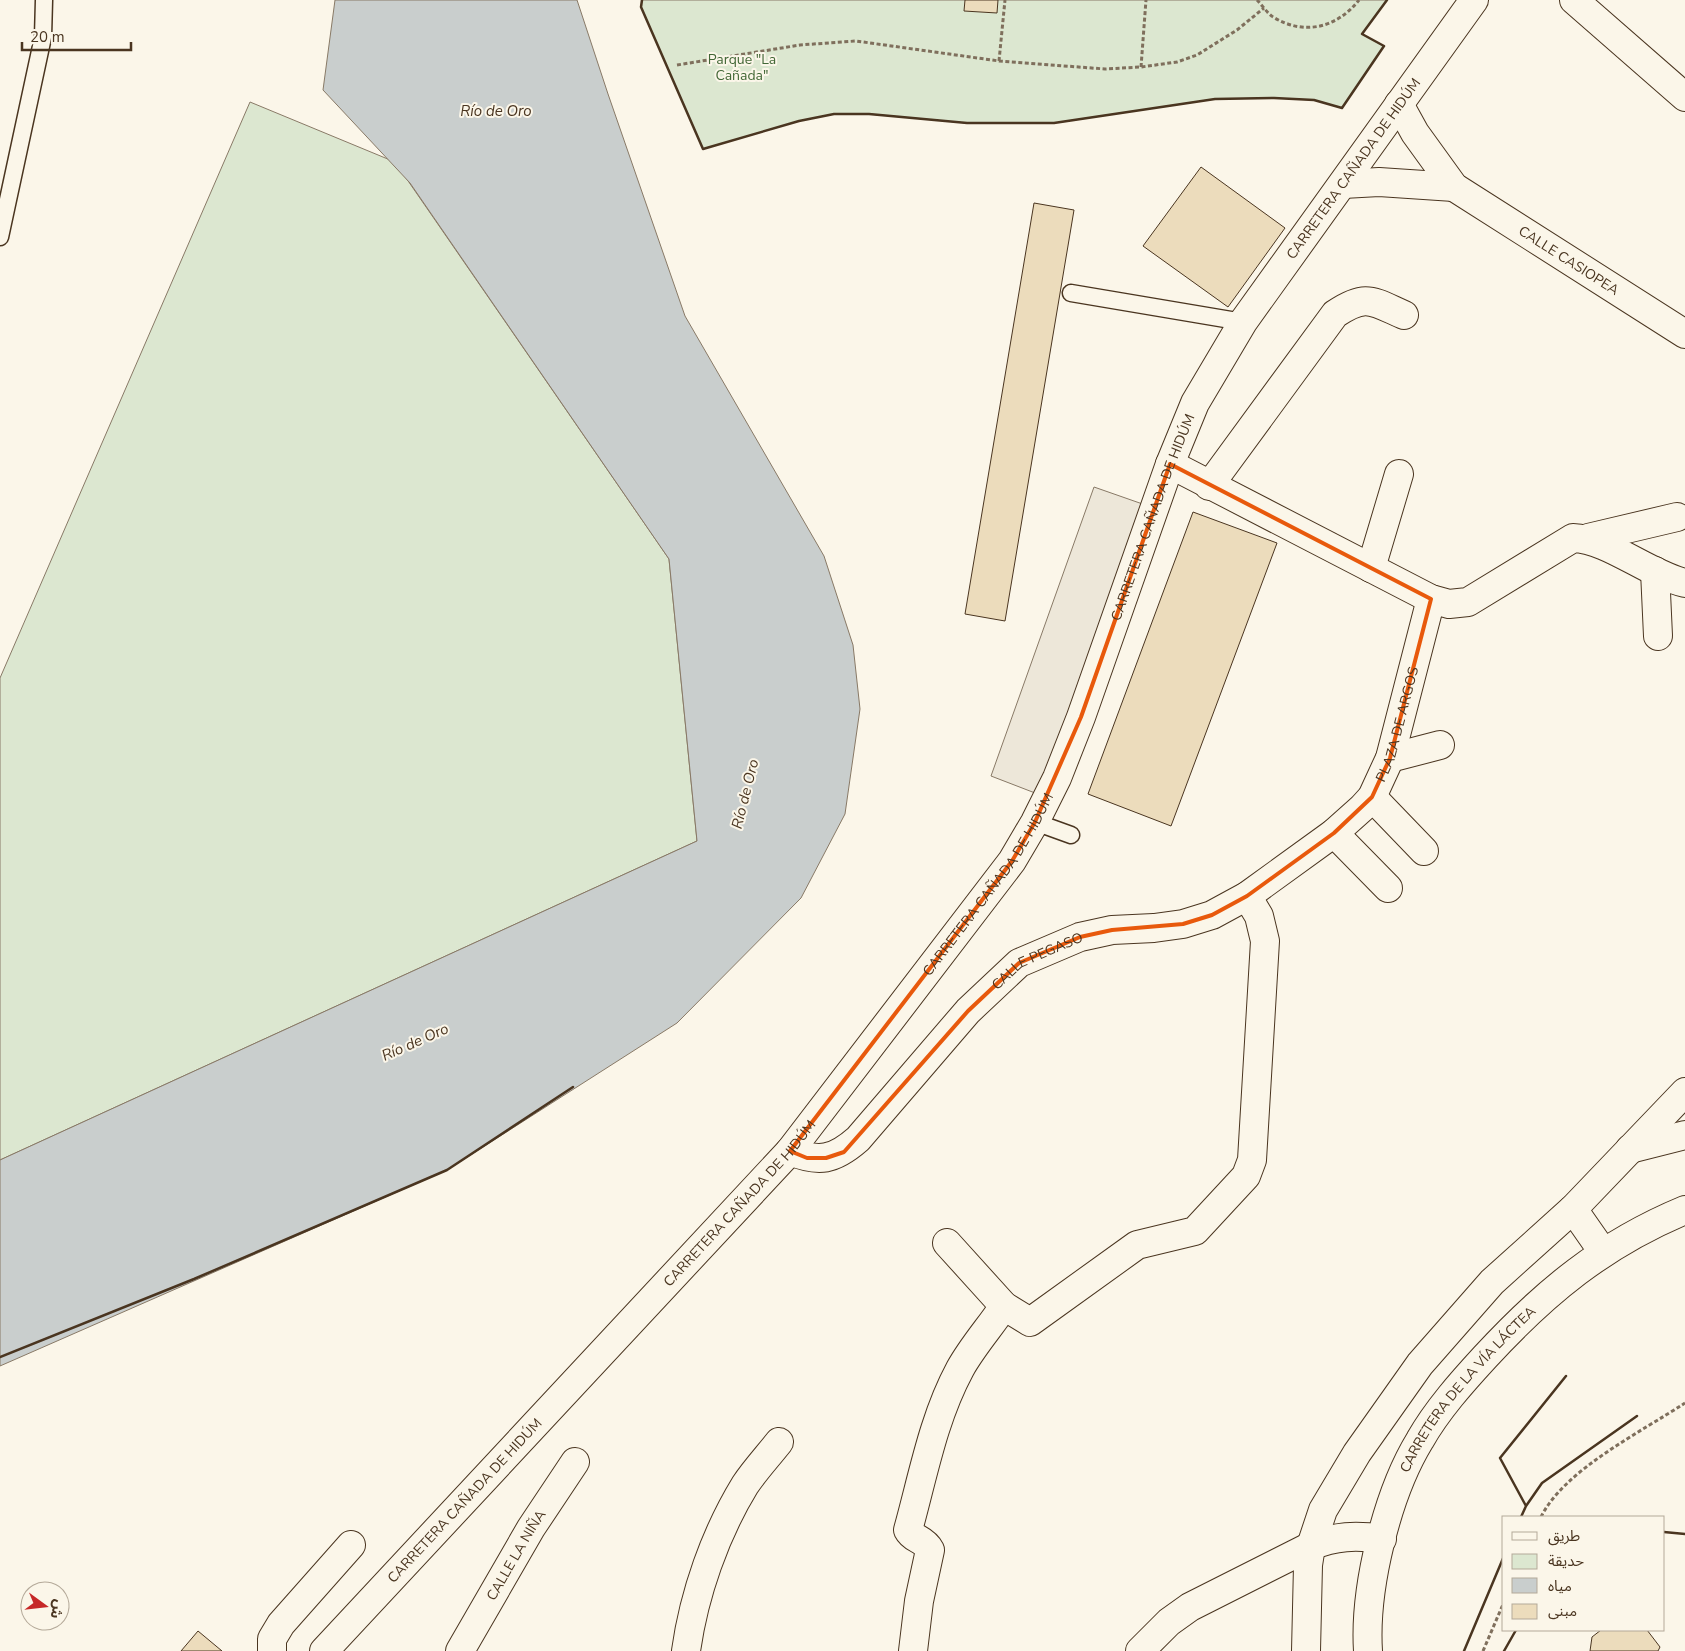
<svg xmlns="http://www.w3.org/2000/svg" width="1685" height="1651" viewBox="0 0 1685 1651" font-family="'Nunito Sans','Noto Sans Arabic',sans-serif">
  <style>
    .green { fill: #dce7d0; stroke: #887966 }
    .parking { fill: #ede7d9; stroke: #887966 }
    .water { fill: #c9cecd; stroke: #887966 }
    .building { fill: #ecdcbc; stroke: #4a3520 }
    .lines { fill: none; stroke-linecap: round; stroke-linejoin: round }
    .lane-casing { stroke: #4a3520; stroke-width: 19 }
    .street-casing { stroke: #4a3520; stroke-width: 30 }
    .secondary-casing { stroke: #4a3520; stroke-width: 30 }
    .path { stroke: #7f6f5c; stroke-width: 3; stroke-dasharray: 4 2.5; stroke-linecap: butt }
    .lane { stroke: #fbf6e9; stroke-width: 16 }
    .street { stroke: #fbf6e9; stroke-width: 28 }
    .secondary { stroke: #fbf6e9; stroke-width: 28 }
    .wall { stroke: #4a3520; stroke-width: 2.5 }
    .marked { fill: none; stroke: #e8590c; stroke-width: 4; stroke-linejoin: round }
    .labels { text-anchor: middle; stroke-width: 4; stroke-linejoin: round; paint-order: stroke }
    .park-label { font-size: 14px; fill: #436837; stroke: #fbf6e9 }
    .street-label { font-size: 14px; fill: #4a3520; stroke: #fbf6e9 }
    .water-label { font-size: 15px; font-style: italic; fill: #4a3520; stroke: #fbf6e9 }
  </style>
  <rect width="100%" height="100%" fill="#fbf6e9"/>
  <path class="green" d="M642,0h745l-25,34 22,12 -42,62 -28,-8 -40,-2 -59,1 -161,24h-87l-98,-9h-35l-35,7 -96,28 -62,-142z
    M250,102l145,60 274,397 28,282 -697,319v-482z"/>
  <path class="parking" d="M1094,487l60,21 -106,290 -57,-22z"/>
  <path class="water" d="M335,0h242l31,94 77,222 139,240 29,89 7,64 -15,105 -44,84 -124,125 -230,147 -447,196v-206l697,-319 -28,-282 -259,-376 -87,-93z"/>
  <path class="building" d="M965,0h33l-1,13 -33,-2z
    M1201,167l84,61 -57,79 -85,-61z
    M1034,203l40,7 -69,411 -40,-7z
    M1193,512l84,31 -106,283 -83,-32z
    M1601,1630h46l13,17 -2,4h-68l2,-14z
    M198,1631l24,20h-41z"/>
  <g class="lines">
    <g class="lane-casing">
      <path id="lane" d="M0,237l43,-200 1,-37
        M1071,293l172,29
        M1035,822l36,13"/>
    </g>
    <g class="street-casing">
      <g id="street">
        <path d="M1574,0l111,97"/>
        <path id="s1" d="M1399,104l16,29 39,54 231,147"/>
        <path d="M1343,184l36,-2 75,5"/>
        <path d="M1170,464l261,135 18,5 19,-2 105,-64c35,1 75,36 112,45"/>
        <path d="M1209,486l126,-172c31,-21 37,-13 69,1"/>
        <path d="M1588,538l89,-21"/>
        <path d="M1371,568l28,-94"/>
        <path d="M1655,571l3,65"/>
        <path d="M1390,758l50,-13"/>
        <path d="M1372,797l52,54"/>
        <path d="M1334,833l54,55"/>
        <path d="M1630,1149l55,-14"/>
        <path id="s2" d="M790,1151c29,12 44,9 68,-12l110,-128 51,-48 61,-26 32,-7 42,-2 29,-4 29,-9 35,-19 87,-63 28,-25 10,-11 18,-39 41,-159"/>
        <path d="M1573,1209l30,43"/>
        <path d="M947,1243l57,63 26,16 107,-77 58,-14 51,-55 6,-16 13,-219 -6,-25 -12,-20"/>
        <path d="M272,1651v-12l9,-15 70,-79"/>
        <path id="s3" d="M460,1651l71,-123 44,-66"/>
        <path d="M686,1651c8,-57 29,-117 59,-166 10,-15 23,-29 34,-43"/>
        <path d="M913,1651l6,-50 11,-51c-6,-12 -17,-10 -22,-20 15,-54 25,-111 52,-161 12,-22 30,-42 44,-63"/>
        <path d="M1140,1651l29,-29 21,-15 121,-61c24,-10 45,-11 71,-7"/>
        <path d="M1306,1651l2,-86 3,-19 12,-36 34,-57 63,-89 72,-82 81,-73 112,-117"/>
      </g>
    </g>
    <g class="secondary-casing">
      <g id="secondary">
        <path id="s4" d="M324,1651l466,-500 222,-290 23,-39 22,-44 24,-61 89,-253 25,-61 48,-81 231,-322"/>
        <path id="s5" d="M1368,1651c-4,-63 19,-157 52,-211 17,-30 42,-58 65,-83 60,-65 118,-113 200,-147"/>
      </g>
    </g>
    <path class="path" d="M1257,0c5,5 10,13 16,17 31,19 64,11 86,-17
      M999,61l6,-61
      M677,65l123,-20 56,-4 143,20 106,8 36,-2 36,-5 20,-7 40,-25 27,-22
      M1141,67l5,-67
      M1541,1517c23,-47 100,-85 144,-114
      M1483,1651l21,-49"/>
    <use href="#lane" class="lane"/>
    <use href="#street" class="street"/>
    <use href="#secondary" class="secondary"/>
    <path class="wall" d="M642,0l-1,7 62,142 96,-28 35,-7h35l98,9h87l161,-24 59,-1 40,2 28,8 42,-62 -22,-12 25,-34
      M0,1357l194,-78 253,-109 126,-83
      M1526,1506l-26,-48 66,-82
      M1521,1517l5,-11 16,-23 95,-67
      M1664,1532l21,2
      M1464,1651l40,-95
      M1504,1651l12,-21"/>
  </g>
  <path class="marked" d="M1170,464l261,135 -41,159 -18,39 -38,36 -87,63 -35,19 -29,9 -71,6 -32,7 -61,26 -51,48 -124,141 -18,6h-19l-17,-7 222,-290 23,-39 46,-105z"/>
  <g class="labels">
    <g class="park-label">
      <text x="742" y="64">Parque "La<tspan x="742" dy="16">Cañada"</tspan></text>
    </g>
    <g class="street-label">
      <text dy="5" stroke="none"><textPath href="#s4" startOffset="1826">CARRETERA CAÑADA DE HIDÚM</textPath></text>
      <text dy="5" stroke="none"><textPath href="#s1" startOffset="236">CALLE CASIOPEA</textPath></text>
      <text dy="5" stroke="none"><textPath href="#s4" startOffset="1421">CARRETERA CAÑADA DE HIDÚM</textPath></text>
      <text dy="5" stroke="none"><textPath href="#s2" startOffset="791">PLAZA DE ARGOS</textPath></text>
      <text dy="5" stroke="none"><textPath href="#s4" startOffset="1016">CARRETERA CAÑADA DE HIDÚM</textPath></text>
      <text dy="5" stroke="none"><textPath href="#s2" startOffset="330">CALLE PEGASO</textPath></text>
      <text dy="5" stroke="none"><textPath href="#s4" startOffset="611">CARRETERA CAÑADA DE HIDÚM</textPath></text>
      <text dy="5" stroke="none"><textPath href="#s5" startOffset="289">CARRETERA DE LA VÍA LÁCTEA</textPath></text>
      <text dy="5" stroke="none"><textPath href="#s4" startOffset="206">CARRETERA CAÑADA DE HIDÚM</textPath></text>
      <text dy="5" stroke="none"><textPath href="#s3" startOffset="111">CALLE LA NIÑA</textPath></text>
    </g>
    <g class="water-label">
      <text x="496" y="116">Río de Oro</text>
      <text transform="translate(745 794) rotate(-76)" y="5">Río de Oro</text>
      <text transform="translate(415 1042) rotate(-24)" y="5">Río de Oro</text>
    </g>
  </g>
  <rect x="1502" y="1516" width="162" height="115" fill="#fbf6e9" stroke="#b4a999"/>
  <rect x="1512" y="1532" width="25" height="8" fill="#fbf6e9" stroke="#b4a999"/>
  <text x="1548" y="1541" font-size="15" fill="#4a3520">طريق</text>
  <rect x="1512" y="1554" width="25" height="15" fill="#dce7d0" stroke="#b4a999"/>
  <text x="1548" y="1566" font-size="15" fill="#4a3520">حديقة</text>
  <rect x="1512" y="1578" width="25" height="15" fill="#c9cecd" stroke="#b4a999"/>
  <text x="1548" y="1591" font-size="15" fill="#4a3520">مياه</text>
  <rect x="1512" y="1604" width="25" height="15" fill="#ecdcbc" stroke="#b4a999"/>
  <text x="1548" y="1616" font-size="15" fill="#4a3520">مبنى</text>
  <g transform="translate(45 1606) rotate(105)"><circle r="24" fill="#fbf6e9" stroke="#b4a999"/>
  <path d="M0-4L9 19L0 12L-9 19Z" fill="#c62828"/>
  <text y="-8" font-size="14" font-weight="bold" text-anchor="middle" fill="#4a3520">ش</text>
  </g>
  <path d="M22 42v8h109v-8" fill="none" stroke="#4a3520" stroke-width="2.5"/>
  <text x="30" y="42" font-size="15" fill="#4a3520" stroke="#fbf6e9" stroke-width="4" paint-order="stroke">20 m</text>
</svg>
